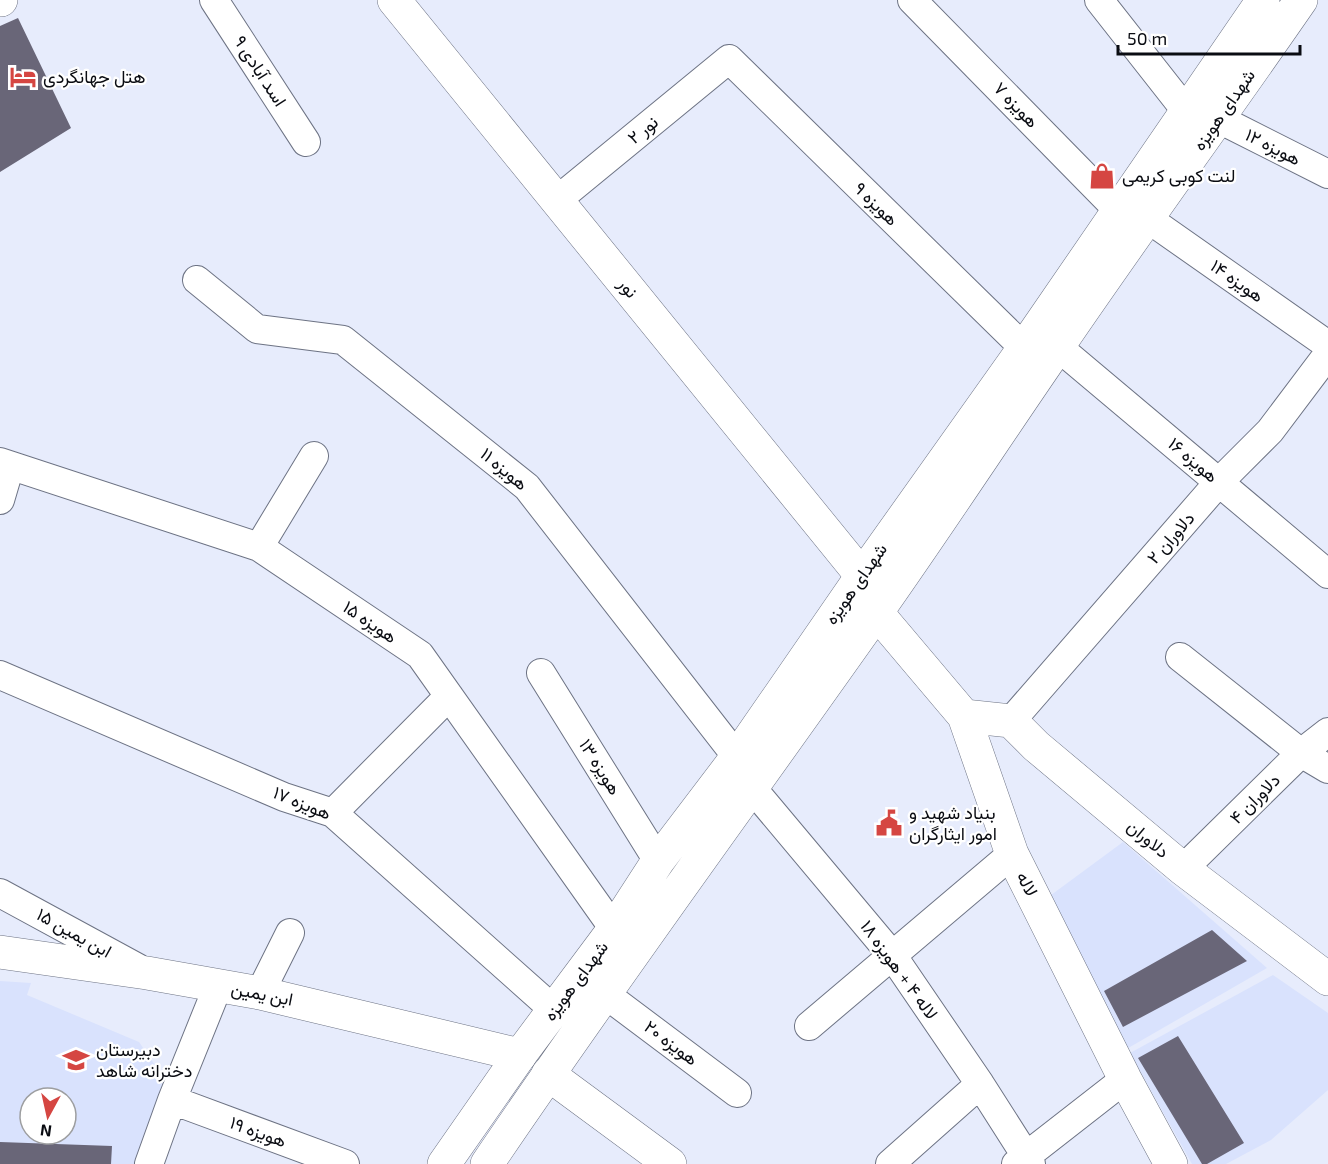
<svg xmlns="http://www.w3.org/2000/svg" width="1328" height="1164" viewBox="0 0 1328 1164" font-family="'Exo 2',Vazirmatn,sans-serif">
  <style>
    .built { fill: #d9e2fd; fill-rule: evenodd }
    .building { fill: #696678 }
    .lines { fill: none; stroke-linecap: round; stroke-linejoin: round }
    .minor-casing { stroke: #6d7384; stroke-width: 30 }
    .tertiary-casing { stroke: #6d7384; stroke-width: 34 }
    .secondary-casing { stroke: #6d7384; stroke-width: 34 }
    .primary-casing { stroke: #6d7384; stroke-width: 34 }
    .minor { stroke: #fff; stroke-width: 28 }
    .tertiary { stroke: #fff; stroke-width: 33 }
    .secondary { stroke: #fff; stroke-width: 33 }
    .primary { stroke: #fff; stroke-width: 33 }
    .labels { text-anchor: middle; stroke-width: 4.5; stroke-linejoin: round; paint-order: stroke }
    .street-label { font-size: 18px; fill: #0a0c12; stroke: #fff }
    .poi-label { font-size: 18px; fill: #0a0c12; stroke: #fff; text-anchor: start }
  </style>
  <rect width="100%" height="100%" fill="#e7ecfc"/>
  <path class="built" d="M1123,842l144,126 -144,83 -76,-153z
    M1273,975l55,38v77l-57,50 -45,24h-34l-62,-111z
    M0,981l31,2 -4,12 112,47 25,36 -29,86h-135zM30,1098h36v36h-36z"/>
  <path class="building" d="M18,18l53,110 -71,44v-146z
    M1212,930l35,31 -124,66 -19,-36z
    M1178,1036l66,107 -37,21h-5l-64,-106z
    M0,1142l112,4 -1,18h-111z"/>
  <g class="lines">
    <g class="minor-casing">
      <path id="minor" d="M214,0l92,142
        M912,0l207,211
        M1099,0l88,112
        M1219,119l109,55
        M556,201l173,-142 295,289
        M1147,218l181,127
        M197,280l60,49 86,11 184,147 210,270
        M1058,347l270,227
        M0,462l259,85 161,108 194,274
        M0,500l10,-34
        M259,547l55,-91
        M1180,657l121,96 27,16
        M541,673l117,188
        M0,675l284,122 49,16 221,197
        M1011,721l208,-239 51,-51 58,-77
        M752,788l140,167 88,129 51,80
        M333,813l116,-117
        M1183,869l118,-116 27,-21
        M0,893l138,75
        M260,993l30,-60
        M605,994l132,99
        M809,1026l203,-172
        M172,1100l173,64
        M149,1164l23,-64 46,-114
        M890,1164l90,-80
        M1016,1164l109,-85"/>
    </g>
    <g class="tertiary-casing">
      <path id="tertiary" d="M394,0l468,576
        M877,613l87,103 48,138 113,225 46,85
        M964,716l47,5 25,25 147,123 145,110
        M0,952l147,21 113,20 260,62
        M548,1074l122,90"/>
    </g>
    <g class="secondary-casing">
      <path id="secondary" d="M0,0h1"/>
    </g>
    <g class="primary-casing">
      <path id="primary" d="M444,1164l76,-109 94,-126 44,-68 79,-104 125,-181 162,-228 239,-348
        M487,1164c125,-185 258,-365 387,-548 63,-89 123,-181 185,-271 79,-116 162,-229 242,-345"/>
    </g>
    <use href="#minor" class="minor"/>
    <use href="#tertiary" class="tertiary"/>
    <use href="#secondary" class="secondary"/>
    <use href="#primary" class="primary"/>
  </g>
  <defs>
    <g id="hotel-bare" transform="scale(2.07)"><path d="M-6-4.5h1.5V1H6V5H4.5V3h-9V5H-6ZM-4 0a1.8 1.8 0 1 1 3.6 0ZM.5 0V-2.5h3Q6-2.5 6 0Z" fill="#d54642" stroke="#fff" stroke-width="2.5" paint-order="stroke"/></g>
    <g id="shop-bare" transform="scale(2.07)"><path d="M-5-2.5h2.3a2.7 3.5 0 0 1 5.4 0H5L5.5 6h-11ZM-1.5-2.5h3a1.5 2.3 0 0 0-3 0Z" fill="#d54642" stroke="#fff" stroke-width="2.5" paint-order="stroke"/></g>
    <g id="civic-bare" transform="scale(2.07)"><path d="M-.6-6.5H3V-4.5H.6V-3L4-1V1h2V6H-6V1h2V-1L-.6-3ZM-1.2 2.5V6h2.4V2.5Z" fill="#d54642" stroke="#fff" stroke-width="2.5" paint-order="stroke"/></g>
    <g id="school-bare" transform="scale(2.07)"><path d="M0-5L7-2L0 1L-7-2ZM-4 1L0 2.5L4 1V4Q0 6-4 4Z" fill="#d54642" stroke="#fff" stroke-width="2.5" paint-order="stroke"/></g>
  </defs>
  <g fill-rule="evenodd">
    <use href="#hotel-bare" x="23" y="77"/>
    <use href="#shop-bare" x="1102" y="176"/>
    <use href="#civic-bare" x="889" y="823"/>
    <use href="#school-bare" x="76" y="1060"/>
  </g>
  <g class="labels">
    <g class="street-label">
      <text transform="translate(260 71) rotate(57)" y="6">اسد آبادی ۹</text>
      <text transform="translate(1016 105) rotate(46)" y="6">هویزه ۷</text>
      <text transform="translate(1224 110) rotate(-55)" y="6">شهدای هویزه</text>
      <text transform="translate(643 130) rotate(-39)" y="6">نور ۲</text>
      <text transform="translate(1273 147) rotate(27)" y="6">هویزه ۱۲</text>
      <text transform="translate(876 204) rotate(44)" y="6">هویزه ۹</text>
      <text transform="translate(1237 281) rotate(35)" y="6">هویزه ۱۴</text>
      <text transform="translate(628 288) rotate(51)" y="6">نور</text>
      <text transform="translate(1193 460) rotate(40)" y="6">هویزه ۱۶</text>
      <text transform="translate(504 469) rotate(40)" y="6">هویزه ۱۱</text>
      <text transform="translate(1171 538) rotate(-49)" y="6">دلاوران ۲</text>
      <text transform="translate(856 584) rotate(-55)" y="6">شهدای هویزه</text>
      <text transform="translate(370 622) rotate(34)" y="6">هویزه ۱۵</text>
      <text transform="translate(600 767) rotate(58)" y="6">هویزه ۱۳</text>
      <text transform="translate(1255 799) rotate(-45)" y="6">دلاوران ۴</text>
      <text transform="translate(302 803) rotate(22)" y="6">هویزه ۱۷</text>
      <text transform="translate(1148 839) rotate(40)" y="6">دلاوران</text>
      <text transform="translate(1027 884) rotate(63)" y="6">لاله</text>
      <text transform="translate(74 933) rotate(29)" y="6">ابن یمین ۱۵</text>
      <text transform="translate(899 970) rotate(54)" y="6">لاله ۴ + هویزه ۱۸</text>
      <text transform="translate(576 981) rotate(-53)" y="6">شهدای هویزه</text>
      <text transform="translate(262 994) rotate(11)" y="6">ابن یمین</text>
      <text transform="translate(671 1043) rotate(37)" y="6">هویزه ۲۰</text>
      <text transform="translate(258 1132) rotate(20)" y="6">هویزه ۱۹</text>
    </g>
    <g class="poi-label">
      <text x="43" y="83">هتل جهانگردی</text>
      <text x="1122" y="182">لنت کوبی کریمی</text>
      <text x="909" y="819">بنیاد شهید و<tspan x="909" dy="21">امور ایثارگران</tspan></text>
      <text x="96" y="1056">دبیرستان<tspan x="96" dy="21">دخترانه شاهد</tspan></text>
    </g>
  </g>
  <g transform="translate(48 1116) rotate(188)"><circle r="28" fill="#ffffff" stroke="#9d9ea0" stroke-width="1.5"/>
  <path d="M0-4.5L10 22L0 15L-10 22Z" fill="#d54642"/>
  <text y="-9" font-size="16" font-weight="bold" text-anchor="middle" fill="#0a0c12">N</text>
  </g>
  <path d="M1118 45v9h182v-9" fill="none" stroke="#0a0c12" stroke-width="3"/>
  <text x="1127" y="45" font-size="18" fill="#0a0c12" stroke="#ffffff" stroke-width="4.5" paint-order="stroke">50 m</text>
</svg>
